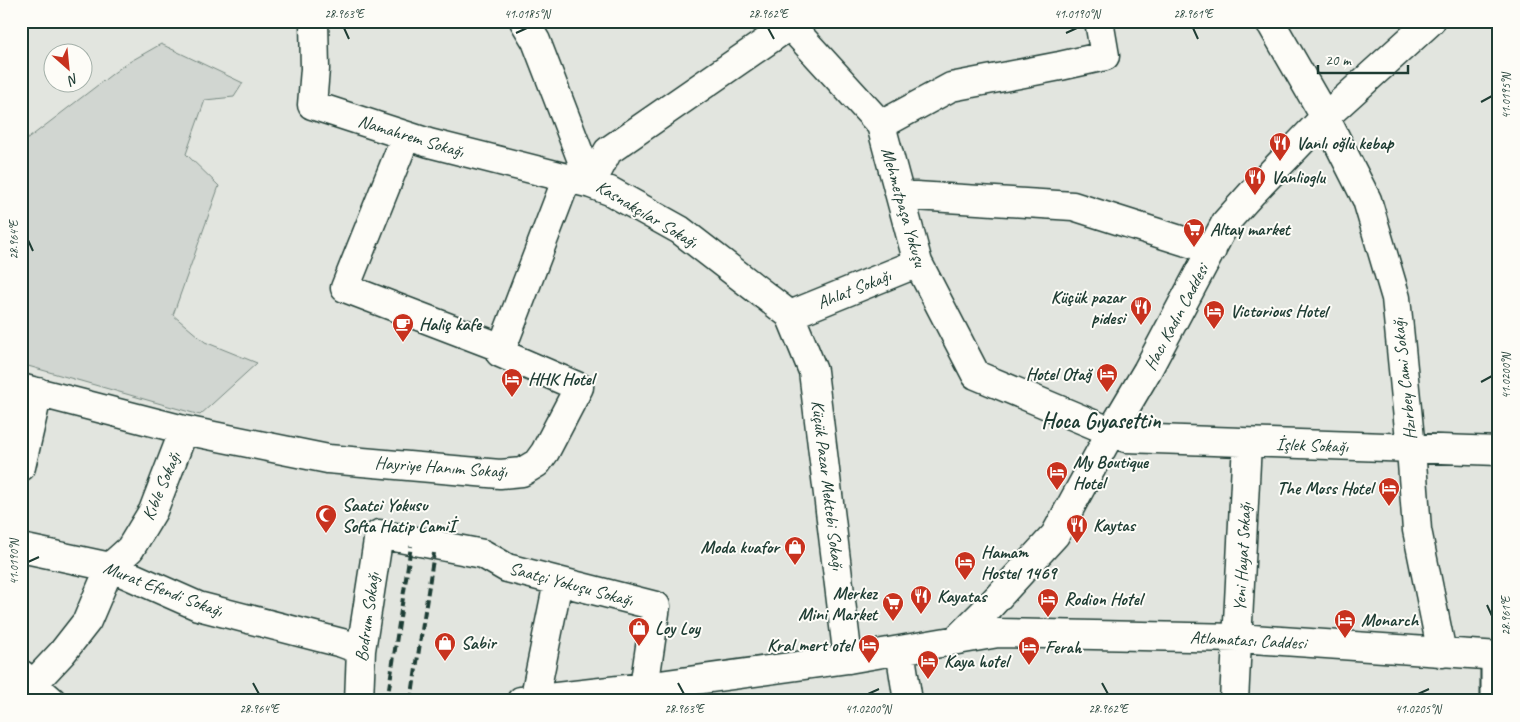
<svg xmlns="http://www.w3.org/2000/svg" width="1520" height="722" viewBox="0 0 1520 722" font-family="Caveat,sans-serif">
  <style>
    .built { fill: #e2e5df; fill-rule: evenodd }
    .green { fill: #d1d6d1; stroke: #788a82 }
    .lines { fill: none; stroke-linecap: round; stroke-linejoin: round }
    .pedestrian-casing { stroke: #1f3d34; stroke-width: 25 }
    .minor-casing { stroke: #1f3d34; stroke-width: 31 }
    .pedestrian { stroke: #fdfcf7; stroke-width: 21 }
    .minor { stroke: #fdfcf7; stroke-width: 28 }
    .rail { stroke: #1f3d34; stroke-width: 4; stroke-dasharray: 8 4; stroke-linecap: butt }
    .ticks { fill: none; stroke: #1f3d34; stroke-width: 2 }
    .labels { text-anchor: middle; stroke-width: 4; stroke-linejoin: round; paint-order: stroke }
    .street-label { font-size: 18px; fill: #1f3d34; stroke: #fdfcf7 }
    .poi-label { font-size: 18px; font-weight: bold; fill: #1f3d34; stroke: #fdfcf7; text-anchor: start }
    .district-label { font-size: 22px; font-weight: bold; fill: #1f3d34; stroke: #fdfcf7 }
    .neatline { fill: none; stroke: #1f3d34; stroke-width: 2 }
    .ticks-label { font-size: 12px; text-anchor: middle; fill: #1f3d34 }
  </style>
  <rect width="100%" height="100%" fill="#f4f4ef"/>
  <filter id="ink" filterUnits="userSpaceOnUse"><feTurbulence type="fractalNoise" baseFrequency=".02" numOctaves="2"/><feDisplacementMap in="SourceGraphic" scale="10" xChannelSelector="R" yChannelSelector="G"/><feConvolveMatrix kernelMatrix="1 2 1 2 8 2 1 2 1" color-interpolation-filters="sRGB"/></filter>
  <g filter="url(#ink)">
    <path class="built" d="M21,21h1478v680h-1478zM52,52h30v30h-30z"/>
    <path class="green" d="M161,44l82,39 -9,14 -29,3 -19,54 33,32 -46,129 32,27 52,21 -57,52 -179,-51v-220l103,-79z"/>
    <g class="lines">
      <g class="pedestrian-casing">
        <path id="pedestrian" d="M1492,655v46"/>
      </g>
      <g class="minor-casing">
        <path id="minor" d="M314,21l1,48 -3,36 117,38 162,41 19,7 70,39 110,85 23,56 35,288
          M524,21l12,20 55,143
          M786,21l95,104 37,138 58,112 150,63 373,13
          M1269,21l3,4 53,92 42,83 29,98 15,151 6,81 25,123
          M881,125l70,-38 109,-21 45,-10 -6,-35
          M406,136l-61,152 157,60
          M591,184l17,-33 188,-130
          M900,195l173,11 139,44
          M790,315l128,-52
          M21,388l163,42 144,29 172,15 22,-2 15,-9 8,-11 34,-65 -79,-34 67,-175
          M21,467l17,-75
          M21,548l89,19 88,39 144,37 19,7
          M956,640l33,-33 66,-72 56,-103 36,-61 79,-149 27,-30 72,-75 106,-96
          M900,650l8,51
          M21,674l31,27
          M33,684l29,-31 25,-32 23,-54 20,-18 23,-38 31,-81
          M359,701l2,-51 18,-116 104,20 24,14 149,38 -14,95
          M521,701l124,-14 203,-28 150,-26 240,5 261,18
          M534,701l24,-119
          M1234,701l13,-258"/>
      </g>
      <use href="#pedestrian" class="pedestrian"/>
      <use href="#minor" class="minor"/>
      <path class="rail" d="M387,701l24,-155
        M411,701l23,-148"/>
    </g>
  </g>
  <path class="ticks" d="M344,28l5,11M768,28l6,11M1193,28l5,11M516,33l11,-5M1066,33l11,-5M1481,102l11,-6M28,240l5,11M1481,382l11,-6M28,562l11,-5M1487,605l5,11M253,683l6,11M678,683l6,11M1102,683l6,11M868,694l11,-5M1418,694l11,-5"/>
  <defs>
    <g id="restaurant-pin" transform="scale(1.125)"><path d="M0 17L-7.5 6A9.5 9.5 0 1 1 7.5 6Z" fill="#c8321e" stroke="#fdfcf7"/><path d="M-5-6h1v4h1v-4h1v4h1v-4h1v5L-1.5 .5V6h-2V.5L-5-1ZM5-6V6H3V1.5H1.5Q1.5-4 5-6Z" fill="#fff"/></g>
    <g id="supermarket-pin" transform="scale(1.125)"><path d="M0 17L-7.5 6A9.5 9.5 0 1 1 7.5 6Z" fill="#c8321e" stroke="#fdfcf7"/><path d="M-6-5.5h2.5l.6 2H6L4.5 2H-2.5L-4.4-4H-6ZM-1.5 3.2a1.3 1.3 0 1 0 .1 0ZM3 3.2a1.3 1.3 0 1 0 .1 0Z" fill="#fff"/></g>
    <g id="hotel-pin" transform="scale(1.125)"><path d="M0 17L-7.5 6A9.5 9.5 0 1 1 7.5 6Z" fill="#c8321e" stroke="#fdfcf7"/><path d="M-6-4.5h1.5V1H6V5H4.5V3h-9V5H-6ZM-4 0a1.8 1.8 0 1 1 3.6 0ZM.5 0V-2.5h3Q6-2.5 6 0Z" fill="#fff"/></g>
    <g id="cafe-pin" transform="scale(1.125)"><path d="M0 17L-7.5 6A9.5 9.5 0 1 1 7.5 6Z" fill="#c8321e" stroke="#fdfcf7"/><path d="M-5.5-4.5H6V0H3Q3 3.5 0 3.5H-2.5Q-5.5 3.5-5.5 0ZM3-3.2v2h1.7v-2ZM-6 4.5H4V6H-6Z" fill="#fff"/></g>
    <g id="mosque-pin" transform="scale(1.125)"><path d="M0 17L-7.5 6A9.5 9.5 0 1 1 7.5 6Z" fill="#c8321e" stroke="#fdfcf7"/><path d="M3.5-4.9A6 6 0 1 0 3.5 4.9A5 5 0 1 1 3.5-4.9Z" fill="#fff"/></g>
    <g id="shop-pin" transform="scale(1.125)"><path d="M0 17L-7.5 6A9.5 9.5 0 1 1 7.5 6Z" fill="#c8321e" stroke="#fdfcf7"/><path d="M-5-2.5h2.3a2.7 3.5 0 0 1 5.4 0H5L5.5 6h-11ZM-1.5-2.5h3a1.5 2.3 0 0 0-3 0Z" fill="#fff"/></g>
  </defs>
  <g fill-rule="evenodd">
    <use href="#restaurant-pin" x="1280" y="143"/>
    <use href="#restaurant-pin" x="1255" y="177"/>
    <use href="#supermarket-pin" x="1194" y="229"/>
    <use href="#restaurant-pin" x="1141" y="307"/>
    <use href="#hotel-pin" x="1214" y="311"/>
    <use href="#cafe-pin" x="403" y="324"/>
    <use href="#hotel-pin" x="1107" y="374"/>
    <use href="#hotel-pin" x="512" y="379"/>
    <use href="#hotel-pin" x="1057" y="472"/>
    <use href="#hotel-pin" x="1389" y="488"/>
    <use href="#mosque-pin" x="326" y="515"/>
    <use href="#restaurant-pin" x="1077" y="525"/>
    <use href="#shop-pin" x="795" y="547"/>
    <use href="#hotel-pin" x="965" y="562"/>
    <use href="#restaurant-pin" x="921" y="596"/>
    <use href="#hotel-pin" x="1048" y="599"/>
    <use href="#supermarket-pin" x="893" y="603"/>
    <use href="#hotel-pin" x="1345" y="620"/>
    <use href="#shop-pin" x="639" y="628"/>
    <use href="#shop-pin" x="445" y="643"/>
    <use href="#hotel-pin" x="869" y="645"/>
    <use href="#hotel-pin" x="1029" y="647"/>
    <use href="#hotel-pin" x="928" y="661"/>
  </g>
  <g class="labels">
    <g class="street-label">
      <text transform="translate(411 136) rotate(17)" y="6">Namahrem Sokağı</text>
      <text transform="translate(904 207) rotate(74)" y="6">Mehmetpaşa Yokuşu</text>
      <text transform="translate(647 214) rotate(31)" y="6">Kasnakçılar Sokağı</text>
      <text transform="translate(854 289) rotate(-22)" y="6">Ahlat Sokağı</text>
      <text transform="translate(1176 317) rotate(-62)" y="6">Hacı Kadın Caddesi</text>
      <text transform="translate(1404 379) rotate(-96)" y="6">Hzırbey Cami Sokağı</text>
      <text transform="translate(1312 445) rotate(2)" y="6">İşlek Sokağı</text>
      <text transform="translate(441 467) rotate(4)" y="6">Hayriye Hanım Sokağı</text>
      <text transform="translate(828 485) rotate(83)" y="6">Küçük Pazar Mektebi Sokağı</text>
      <text transform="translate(161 486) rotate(-67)" y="6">Kıble Sokağı</text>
      <text transform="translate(1242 557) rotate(-87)" y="6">Yeni Hayat Sokağı</text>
      <text transform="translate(571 584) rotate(15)" y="6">Saatçi Yokuşu Sokağı</text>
      <text transform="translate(163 589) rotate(21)" y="6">Murat Efendi Sokağı</text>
      <text transform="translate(367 617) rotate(-82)" y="6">Bodrum Sokağı</text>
      <text transform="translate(1248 640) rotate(3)" y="6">Atlamatası Caddesi</text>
    </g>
    <g class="poi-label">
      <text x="1296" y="149">Vanlı oğlu kebap</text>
      <text x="1271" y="183">Vanlioglu</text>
      <text x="1210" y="235">Altay market</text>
      <text x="1125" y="303" text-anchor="end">Küçük pazar<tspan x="1125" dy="21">pidesi</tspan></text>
      <text x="1230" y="317">Victorious Hotel</text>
      <text x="419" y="330">Haliç kafe</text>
      <text x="1091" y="380" text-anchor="end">Hotel Otağ</text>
      <text x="528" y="385">HHK Hotel</text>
      <text x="1073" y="468">My Boutique<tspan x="1073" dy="21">Hotel</tspan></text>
      <text x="1373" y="494" text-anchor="end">The Moss Hotel</text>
      <text x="342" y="511">Saatci Yokusu<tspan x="342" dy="21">Softa Hatip Camiİ</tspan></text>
      <text x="1093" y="531">Kaytas</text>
      <text x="779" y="553" text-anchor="end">Moda kuafor</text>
      <text x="981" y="558">Hamam<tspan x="981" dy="21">Hostel 1469</tspan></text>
      <text x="877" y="599" text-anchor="end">Merkez<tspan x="877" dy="21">Mini Market</tspan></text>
      <text x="937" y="602">Kayatas</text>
      <text x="1064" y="605">Rodion Hotel</text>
      <text x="1361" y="626">Monarch</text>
      <text x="655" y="634">Loy Loy</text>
      <text x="461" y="649">Sabir</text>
      <text x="853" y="651" text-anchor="end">Kral mert otel</text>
      <text x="1045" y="653">Ferah</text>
      <text x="944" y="667">Kaya hotel</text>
    </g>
    <g class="district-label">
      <text x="1101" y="428">Hoca Gıyasettin</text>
    </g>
  </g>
  <rect width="1520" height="722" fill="none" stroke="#fdfcf7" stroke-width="55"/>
  <g transform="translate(68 68) rotate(153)"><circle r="24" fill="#fdfcf7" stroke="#a4b0a9"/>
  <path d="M0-4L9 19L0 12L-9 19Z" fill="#c8321e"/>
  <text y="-8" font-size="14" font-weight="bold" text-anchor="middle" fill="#1f3d34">N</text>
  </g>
  <path d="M1318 65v8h90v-8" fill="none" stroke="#1f3d34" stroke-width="2.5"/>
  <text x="1325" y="65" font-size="15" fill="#1f3d34" stroke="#fdfcf7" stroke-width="4" paint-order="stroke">20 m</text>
  <rect x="28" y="28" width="1464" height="666" class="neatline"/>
  <g class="ticks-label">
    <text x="344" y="18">28.963°E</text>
    <text x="527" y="18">41.0185°N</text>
    <text x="768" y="18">28.962°E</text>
    <text x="1077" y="18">41.0190°N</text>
    <text x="1193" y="18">28.961°E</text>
    <text transform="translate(1506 96) rotate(-90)" y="4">41.0195°N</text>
    <text transform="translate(14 240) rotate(-90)" y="4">28.964°E</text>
    <text transform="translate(1506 376) rotate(-90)" y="4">41.0200°N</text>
    <text transform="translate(14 562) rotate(-90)" y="4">41.0190°N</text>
    <text transform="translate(1506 616) rotate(-90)" y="4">28.961°E</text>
    <text x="259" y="713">28.964°E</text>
    <text x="684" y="713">28.963°E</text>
    <text x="868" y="713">41.0200°N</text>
    <text x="1108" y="713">28.962°E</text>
    <text x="1418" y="713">41.0205°N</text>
  </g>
</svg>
